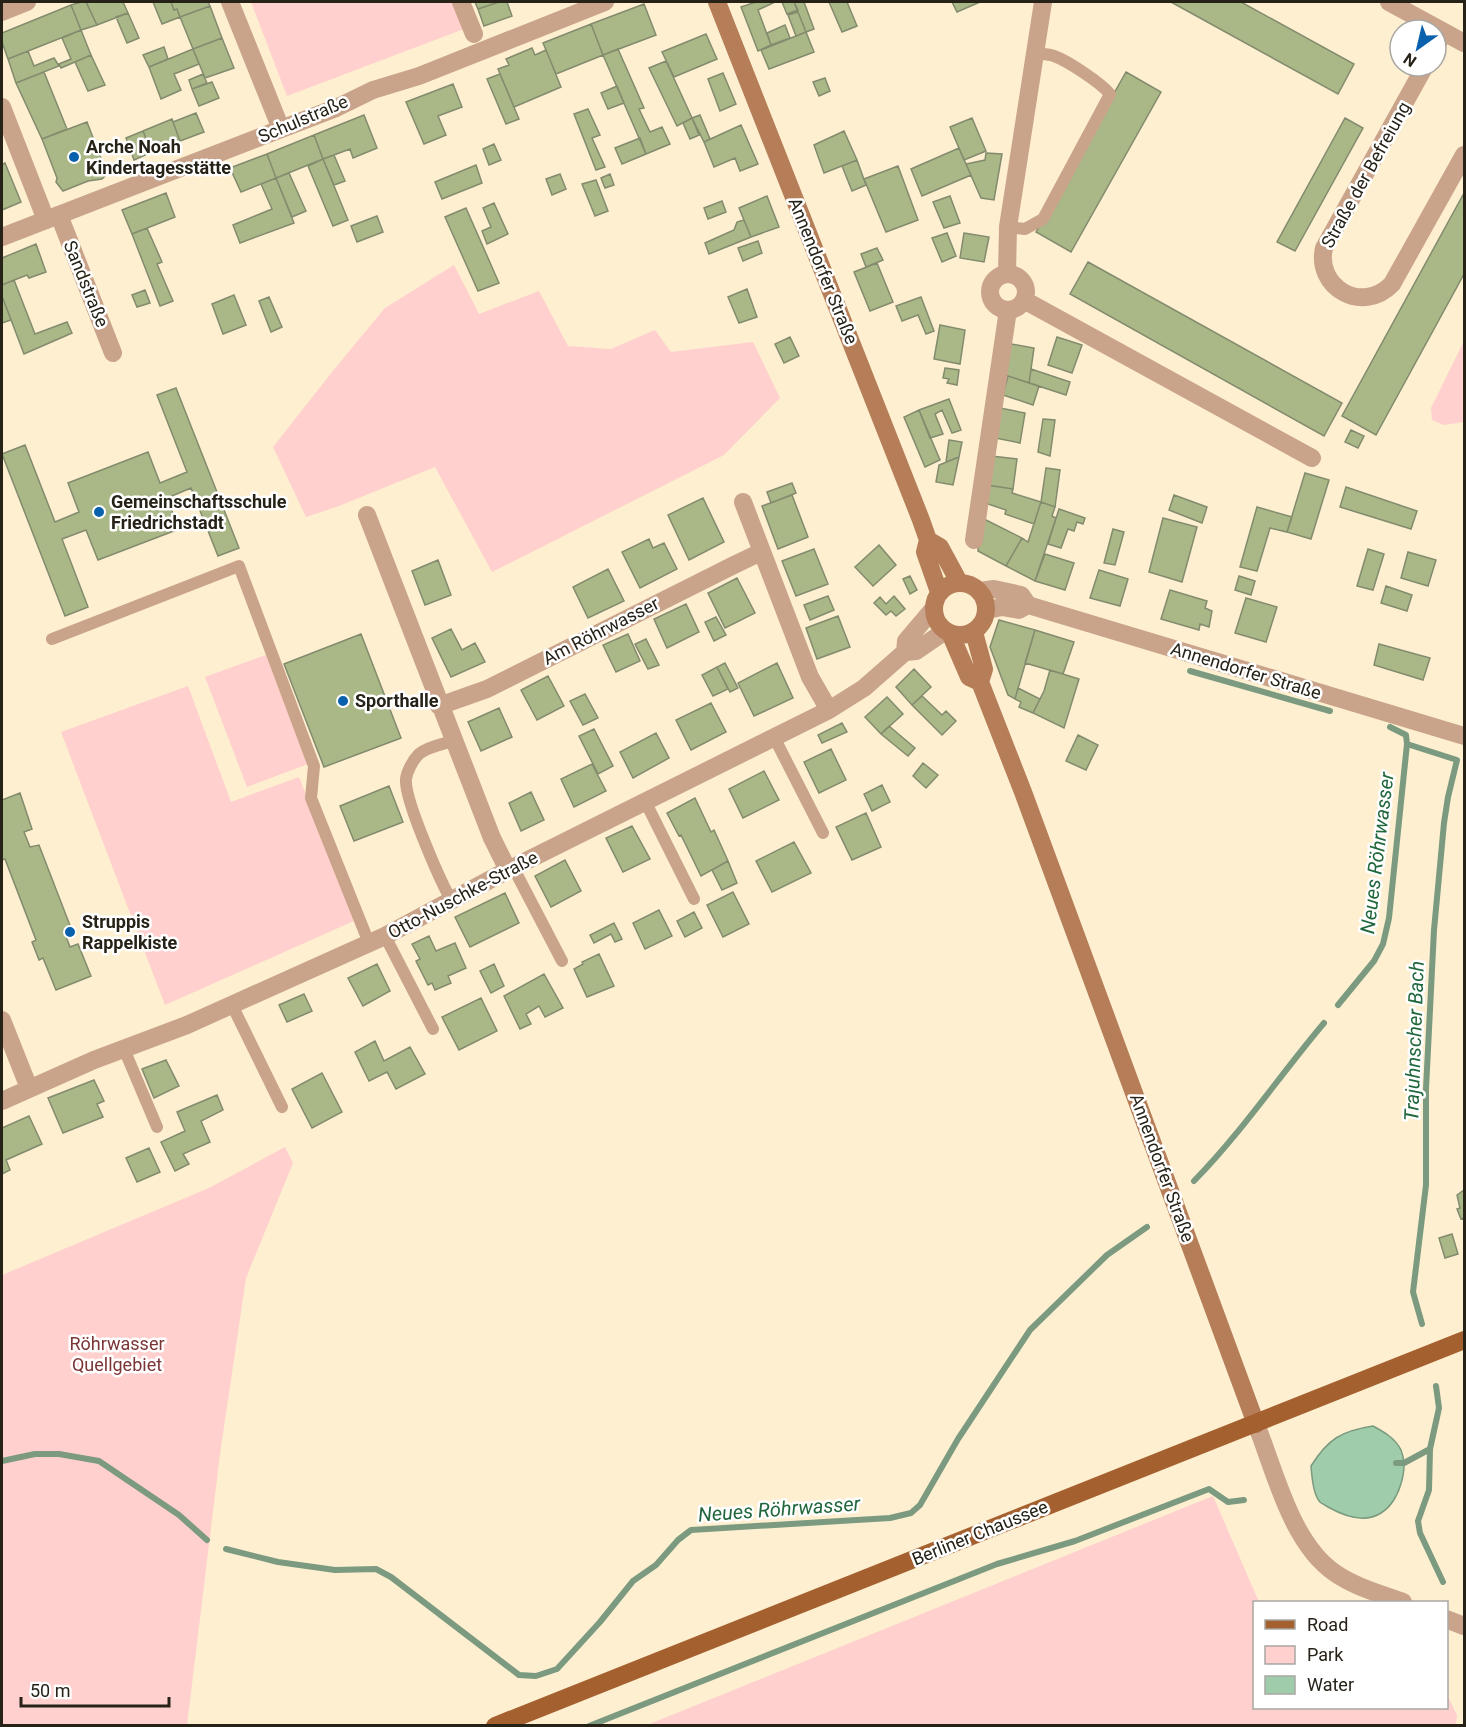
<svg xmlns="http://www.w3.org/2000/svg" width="1466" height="1727" viewBox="0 0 1466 1727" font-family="Roboto,sans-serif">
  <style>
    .green { fill: #ffd0ce }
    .water { fill: #9fcdab; stroke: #7b9a7f; stroke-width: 1.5 }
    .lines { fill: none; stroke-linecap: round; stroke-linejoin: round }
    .stream { stroke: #7b9a7f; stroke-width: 6 }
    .building { fill: #aab786; stroke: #838b6e; stroke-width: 1.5 }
    .service { stroke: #caa38b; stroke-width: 12 }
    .minor { stroke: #caa38b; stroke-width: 18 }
    .tertiary { stroke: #caa38b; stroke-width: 18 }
    .secondary { stroke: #b57d58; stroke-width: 18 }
    .primary { stroke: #a56030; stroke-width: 18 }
    .poi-dot { fill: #0960ad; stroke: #fff; stroke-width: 2 }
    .labels { text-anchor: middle; stroke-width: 5; stroke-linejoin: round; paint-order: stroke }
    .street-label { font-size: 18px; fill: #272217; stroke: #fff }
    .poi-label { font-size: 18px; font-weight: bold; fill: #272217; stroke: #fff; text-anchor: start }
    .park-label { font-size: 18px; fill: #7c3537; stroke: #fff }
    .water-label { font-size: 20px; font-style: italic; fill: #21673c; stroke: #fff }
  </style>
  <rect width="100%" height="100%" fill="#fdefd0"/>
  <path class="green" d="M251,2h202l11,27 -177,67z
    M454,265l25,49 60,-23 29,55 43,3 44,-19 16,22 82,-10 27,56 -56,57 -232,117 -57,-105 -96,39 -33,11 -33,-70 63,-80 49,-59z
    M1464,341v81l-20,3 -12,-5 -1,-12z
    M266,655l42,109 -61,23 -42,-110z
    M188,686l43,116 68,-25 57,143 -191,85 -104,-273z
    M285,1147l8,16 -47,115 -26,176 -33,271h-185v-450l207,-87z
    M1213,1496l46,106h-5v106h192l1,-13 10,20 -1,10h-809z"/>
  <path class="water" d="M1373,1426c11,6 22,12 28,24 8,19 -2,52 -20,63 -17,11 -37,3 -53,-6 0,0 -7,-4 -8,-5 -7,-8 -8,-25 -9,-36 17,-27 30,-35 62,-40z"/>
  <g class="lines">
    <path class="stream" d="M1190,671l140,40
      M1390,727l16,8 1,9
      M1338,1005l36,-44 9,-17 6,-26 18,-174 50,16 -9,37 -4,26 -10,107 -8,159v96l-13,107 9,32
      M1194,1181c48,-49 86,-106 130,-158
      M1436,1386l3,22 -9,41 -1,41 -11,31 2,12 23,49
      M2,1461l33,-7h24l40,7 80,54 28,25
      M1396,1463h8l26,-14
      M226,1549l52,13 57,8 41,-1 15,8 128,98 17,1 21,-7 43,-47 33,-41 23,-16 22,-25 13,-10 199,-12 21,-5 9,-8 38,-66 72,-109 77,-75 40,-28
      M589,1726l408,-162 78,-23 134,-52 19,13 16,-2"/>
  </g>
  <path class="building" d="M81,2h5l11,23 -16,5 -10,-25z
    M86,2h37l5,11 -31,12z
    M153,2h18l3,8 3,-1 3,8 -18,7z
    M171,2h37l2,4 -30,11 -3,-8 -3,1z
    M475,2h24l-21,7z
    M499,2h8l5,14 -28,10 -6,-17z
    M756,2h16l1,1 -15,7 13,35 -13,6 -17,-44z
    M782,2h12l4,8 -11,4z
    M794,2h10l10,27 -8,3z
    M829,2h18l10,24 -15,6z
    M952,2h28l-23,10z
    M1171,2h70l113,62 -16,30z
    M644,4l12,31 -53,20 -12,-31z
    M71,5l10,25 -73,29 -6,-17v-9z
    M210,6l12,32 -29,11 -13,-32z
    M798,12l8,20 -10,4 -8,-21z
    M128,13l11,25 -12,5 -11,-26z
    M591,24l12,31 -47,19 -13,-31z
    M785,25l5,13 -19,7 -4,-12z
    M81,30l10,25 -30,13 -2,-4 12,-5 -9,-21z
    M806,32l8,20 -45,17 -8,-19z
    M706,34l11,25 -43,18 -12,-25z
    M222,38l12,30 -29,10 -12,-29z
    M164,47l4,12 -19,8 -6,-12z
    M532,48l3,7 11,-5 15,37 -47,20 -16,-38 11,-4 -3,-6z
    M193,49l6,15 -25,10 7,16 -20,9 -12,-32z
    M618,49l26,59 -5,1 11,23 12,-5 8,17 -24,10 -43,-99z
    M28,51l6,15 20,-8 5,8 -43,17 -8,-24z
    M91,55l14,30 -17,6 -13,-29z
    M666,61l26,57 -15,8 -28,-58z
    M44,72l23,57 -25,10 -26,-56z
    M1126,72l35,20 -90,160 -35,-20z
    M723,73l13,31 -16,7 -12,-32z
    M203,74l4,9 -15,6 -3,-9z
    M500,74l19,45 -13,5 -19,-45z
    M825,78l5,13 -11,5 -6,-14z
    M212,82l7,16 -20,8 -7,-17z
    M453,84l9,23 -24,9 8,19 -22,9 -18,-42z
    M617,86l7,17 -16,6 -7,-16z
    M588,109l12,26 -8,3 13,29 -9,3 -22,-56z
    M196,113l8,19 -24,9 -7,-19z
    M364,115l13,33 -24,10 -3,-9 -27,10 -9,-24z
    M700,115l10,24 -6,3 -12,-24z
    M692,118l7,17 -9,4 -7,-16z
    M972,118l14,33 -22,9 -14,-33z
    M1345,118l18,10 -68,123 -18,-9z
    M172,119l8,22 -28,11 -9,-21z
    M87,122l20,52 -5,5 -14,2 -25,10 -7,-9 1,-4 -15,-39z
    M741,125l17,39 -18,7 -5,-13 -21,9 -10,-25z
    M143,131l9,21 -18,8 -8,-22z
    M844,131l13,29 -33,13 -10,-28z
    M314,135l9,24 -47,19 -9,-24z
    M640,138l6,16 -24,10 -7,-16z
    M494,144l7,16 -12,5 -6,-16z
    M959,148l12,27 -49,21 -11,-27z
    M986,153l16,1 -8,46 -13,-2 -15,-34 19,-4z
    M267,154l9,24 -35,14 -11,-24z
    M334,155l11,26 -11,4 -11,-26z
    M323,159l25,61 -15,6 -25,-60z
    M857,160l9,25 -14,6 -10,-25z
    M5,163l16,39 -19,8v-45z
    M476,165l6,18 -40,16 -7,-17z
    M898,166l20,54 -32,12 -22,-53z
    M289,173l17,38 -14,6 -16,-39z
    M560,174l6,15 -14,6 -6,-16z
    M610,174l4,11 -9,3 -4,-10z
    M276,178l18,45 -54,20 -7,-18 39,-16 -11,-25z
    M596,180l12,31 -13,5 -13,-32z
    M166,193l9,24 -43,17 -10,-24z
    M1464,193v81l-88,161 -34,-19z
    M767,196l12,31 -28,10 -12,-29z
    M950,196l10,27 -16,5 -11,-26z
    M722,201l4,11 -18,7 -4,-11z
    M494,203l14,31 -21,10 -5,-13 9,-4 -8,-19z
    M466,208l33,75 -21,8 -33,-74z
    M377,216l6,16 -26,10 -6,-16z
    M744,220l7,17 -42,17 -4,-11 29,-13 3,-8z
    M147,228l15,34 -5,2 16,37 -13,5 -28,-72z
    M947,233l9,23 -14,6 -10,-24z
    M964,233l25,4 -5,25 -24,-4z
    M758,241l4,12 -19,8 -5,-13z
    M36,244l10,28 -17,6 -2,-3 -25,10v-27z
    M877,248l6,12 -17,7 -5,-13z
    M1088,262l254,141 -18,33 -254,-142z
    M877,263l16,39 -23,9 -16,-39z
    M14,280l21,54 32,-12 5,11 -48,21 -22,-58v-11z
    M747,289l10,28 -18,6 -11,-26z
    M145,290l5,13 -13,4 -5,-12z
    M234,295l12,30 -23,9 -11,-30z
    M2,296l9,24 -9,3z
    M269,297l13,30 -11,5 -12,-31z
    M921,297l13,34 -8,3 -8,-19 -16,6 -6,-15z
    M940,325l25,5 -5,34 -26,-5z
    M790,337l9,19 -15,7 -9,-19z
    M1057,337l25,8 -10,28 -24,-8z
    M1006,343l28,5 -5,35 -27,-9z
    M945,368l14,2 -2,15 -10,-2 2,-4 -6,-1z
    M1031,369l39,13 -4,13 -37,-12z
    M1008,376l31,10 -6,19 -30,-10z
    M176,388l63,160 -21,8 -27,-68 -24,10 12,31 -81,31 -12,-30 -24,9 26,68 -23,9 -63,-162 23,-9 30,77 24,-10 -11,-29 80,-31 12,31 27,-11 -30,-77z
    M949,399l12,31 -9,3 -10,-23 -7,4 8,20 -13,4 -11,-28z
    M1000,408l25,5 -5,30 -25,-5z
    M919,410l21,50 -15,7 -21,-50z
    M1043,419l12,1 -5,36 -12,-4z
    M1351,430l13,6 -6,12 -13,-6z
    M949,440l13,2 -3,15 -13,5z
    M991,456l26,3 -4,30 -26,-4z
    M959,457l-6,28 -17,-3 3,-17z
    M1046,468l14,2 -5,37 -14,-5z
    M1305,473l24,7 -18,59 -24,-7z
    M792,483l4,10 -25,10 -4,-11z
    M987,485l26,4 -1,4 29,9 -7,22 -29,-10 1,-4 -21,-7z
    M1346,487l71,24 -6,18 -71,-22z
    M792,495l16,42 -30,12 -16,-43z
    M1174,495l33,12 -5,16 -33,-13z
    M703,498l21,44 -35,18 -21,-45z
    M1041,502l14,5 -3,9 4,2 -21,63 -29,-15 16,-28 6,4z
    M1257,507l35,10 -5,15 -17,-4 -13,43 -17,-4z
    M1059,509l26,9 -2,6 -6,-2 -3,9 -6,-2 -7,19 -13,-4z
    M1163,518l34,9 -15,55 -33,-10z
    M984,519l38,19 -16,28 -28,-15 1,-22z
    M1113,529l11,3 -9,33 -11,-2z
    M649,539l4,9 11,-5 13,26 -37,19 -18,-36z
    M879,545l17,20 -23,21 -18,-19z
    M814,549l14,35 -32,12 -14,-35z
    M1368,549l16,5 -11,36 -16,-4z
    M1408,552l28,8 -8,26 -27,-8z
    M1045,554l29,9 -9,27 -30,-9z
    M438,560l13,35 -26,10 -13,-34z
    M608,569l16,32 -36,17 -15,-31z
    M1099,570l29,9 -8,27 -30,-8z
    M910,576l7,14 -7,4 -7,-15z
    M1239,576l16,5 -4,14 -16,-5z
    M737,578l18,35 -30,15 -17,-35z
    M1386,586l26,9 -5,16 -26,-8z
    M1170,590l37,11 -2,7 7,3 -3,16 -9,-3 -1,6 -38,-11z
    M828,596l6,14 -24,10 -6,-15z
    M894,596l11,13 -9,7 -5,-5 -5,4 -12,-12 6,-6 6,7z
    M1246,598l31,9 -11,35 -31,-9z
    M686,604l13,28 -32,16 -13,-29z
    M838,616l12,31 -33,12 -11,-31z
    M716,617l10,18 -12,6 -9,-19z
    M999,620l36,10 -20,69 -7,-4 -18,-48z
    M451,629l11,21 13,-7 10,19 -34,15 -19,-39z
    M1035,630l39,12 -11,32 -38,-11z
    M361,634l40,104 -77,29 -40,-103z
    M628,634l12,27 -24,11 -13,-27z
    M646,639l13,26 -11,4 -13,-25z
    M1379,644l51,14 -7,22 -49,-15z
    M725,663l13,25 -8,4 -13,-25z
    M777,663l16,35 -39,18 -16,-33z
    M717,667l11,22 -15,7 -11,-21z
    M914,669l17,18 -19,18 -16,-18z
    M1050,670l29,9 -15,49 -31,-15 11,-22z
    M548,676l16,30 -27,14 -16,-30z
    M1018,688l22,11 -7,14 -14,-6 2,-5 -6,-3z
    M585,694l13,24 -15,7 -13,-24z
    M922,696l20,19 4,-4 10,10 -14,14 -30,-30z
    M887,697l16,17 -22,20 -16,-17z
    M711,703l15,29 -35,18 -15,-30z
    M499,708l13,29 -31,14 -13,-29z
    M842,723l5,9 -25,11 -4,-8z
    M889,726l26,22 -7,8 -27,-22z
    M594,729l19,37 -15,8 -19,-38z
    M656,733l13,25 -36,20 -13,-26z
    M1078,735l20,10 -12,25 -20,-9z
    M831,749l15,31 -27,13 -15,-31z
    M923,763l15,12 -12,13 -13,-12z
    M592,764l14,27 -32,16 -13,-28z
    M764,771l15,29 -36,18 -14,-29z
    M882,785l8,17 -18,9 -8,-17z
    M389,786l14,36 -49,19 -14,-35z
    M531,792l13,28 -23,11 -12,-28z
    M20,793l12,36 -8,3 6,15 9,-2 32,83 -7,3 6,16 8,-3 13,32 -35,14 -13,-32 -4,2 -7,-18 4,-2 -31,-81 -3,1v-60z
    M695,798l16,34 3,-2 14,31 -27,15 -20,-41 -2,1 -12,-23z
    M866,813l15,34 -29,13 -16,-33z
    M632,826l18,33 -27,13 -17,-34z
    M794,842l17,31 -39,19 -16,-31z
    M565,860l16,31 -30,16 -16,-31z
    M728,861l9,22 -15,7 -10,-20z
    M733,892l16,32 -26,13 -16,-32z
    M505,893l14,30 -49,24 -15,-30z
    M659,910l13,26 -27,13 -12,-26z
    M694,912l8,16 -17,9 -8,-16z
    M614,923l8,16 -7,3 -4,-8 -17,9 -4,-8z
    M429,936l7,15 19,-8 11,25 -18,8 3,7 -16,7 -3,-7 -4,2 -12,-24 4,-2 -8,-15z
    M599,954l15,32 -27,11 -13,-28 9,-5 -1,-2z
    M377,964l13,27 -27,15 -15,-28z
    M494,964l10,22 -13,7 -11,-22z
    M544,974l19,34 -18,9 -6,-11 -13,8 5,10 -11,5 -16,-33z
    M304,994l8,17 -25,11 -8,-17z
    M481,998l16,33 -38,19 -17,-33z
    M375,1041l9,20 26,-14 15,27 -29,15 -9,-17 -18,9 -14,-29z
    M166,1060l13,26 -25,12 -12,-29z
    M322,1073l20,39 -30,16 -20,-39z
    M94,1080l10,21 -7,3 6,13 -40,16 -15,-35z
    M217,1095l6,15 -22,11 9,21 -27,12 6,10 -14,7 -14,-29 24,-11 -8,-19z
    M29,1116l13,28 -36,16 4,10 -8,4v-46z
    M149,1148l11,24 -23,10 -11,-24z
    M1464,1190v31v-3l-3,1 -4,-10 3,-1 -3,-13z
    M1452,1234l6,20 -13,4 -6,-20z"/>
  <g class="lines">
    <path class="service" d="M1008,227l17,2 18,-10 67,-125c-9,-11 -42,-33 -56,-38 -6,-2 -13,-2 -19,-3
      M52,639l187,-73 75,200 -3,32 58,145
      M774,737l49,96
      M645,801l49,98
      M513,867l49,94
      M451,900c-11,-20 -47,-101 -45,-121 1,-8 7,-19 13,-25 8,-7 24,-10 34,-13
      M385,936l48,93
      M232,1005l50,102
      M124,1049l33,78"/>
    <path class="minor" d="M230,2l51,127
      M461,2l13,32
      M1389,2l55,30
      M2,12l25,-10
      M1436,46l8,-14 20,11
      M1425,66l-101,182c-9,39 38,67 68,36l72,-129
      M2,107l44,113
      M59,215l54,138
      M1007,274l1,-47 35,-225
      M990 292a18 18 0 1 1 36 0a18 18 0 1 1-36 0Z
      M1024,300l288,158
      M743,502l67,175 19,33
      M367,515l125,323 16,32
      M974,540l34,-230
      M980,591l14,-2 27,6 7,10
      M1028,605l436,131
      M987,610l15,-3 17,3 9,-5
      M905,652l1,-11 28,-33
      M439,706l48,-17 247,-124 27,-13
      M2,1020l27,68
      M2,1101l92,-41 93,-35 198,-89 123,-66 321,-160 35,-22 41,-36 11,-1 29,-20"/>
    <path class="tertiary" d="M2,237l279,-108 55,-21 37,-18 46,-14 186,-74
      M1256,1424c19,47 35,119 79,149 20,14 46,21 68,29
      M1446,1619l18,7"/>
    <path class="secondary" d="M717,2l204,518 7,20 -3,12 14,40
      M928,540l12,7 19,35
      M934 609a26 26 0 1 1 52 0a26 26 0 1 1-52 0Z
      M974,632l10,37 -4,13 43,110 233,632
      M950,633l19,44 11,5"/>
    <path class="primary" d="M495,1726l969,-386"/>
  </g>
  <g class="poi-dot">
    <circle cx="74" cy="157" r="6"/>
    <circle cx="99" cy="512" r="6"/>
    <circle cx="343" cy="701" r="6"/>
    <circle cx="70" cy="932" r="6"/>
  </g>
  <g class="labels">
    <g class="street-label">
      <text transform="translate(303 119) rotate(-23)" y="6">Schulstraße</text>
      <text transform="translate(1366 175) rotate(-61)" y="6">Straße der Befreiung</text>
      <text transform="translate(823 271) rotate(68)" y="6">Annendorfer Straße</text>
      <text transform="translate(86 284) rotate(68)" y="6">Sandstraße</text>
      <text transform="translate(601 631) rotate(-27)" y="6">Am Röhrwasser</text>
      <text transform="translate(1246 671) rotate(17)" y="6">Annendorfer Straße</text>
      <text transform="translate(463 895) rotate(-28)" y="6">Otto-Nuschke-Straße</text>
      <text transform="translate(1162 1168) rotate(70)" y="6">Annendorfer Straße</text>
      <text transform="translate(980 1533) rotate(-22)" y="6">Berliner Chaussee</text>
    </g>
    <g class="poi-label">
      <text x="86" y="153">Arche Noah<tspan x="86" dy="21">Kindertagesstätte</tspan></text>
      <text x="111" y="508">Gemeinschaftsschule<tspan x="111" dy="21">Friedrichstadt</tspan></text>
      <text x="355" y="707">Sporthalle</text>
      <text x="82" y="928">Struppis<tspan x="82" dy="21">Rappelkiste</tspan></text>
    </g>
    <g class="park-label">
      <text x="117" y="1350">Röhrwasser<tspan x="117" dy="21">Quellgebiet</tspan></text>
    </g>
    <g class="water-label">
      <text transform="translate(1377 853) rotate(-83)" y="7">Neues Röhrwasser</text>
      <text transform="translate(1414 1041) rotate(-88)" y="7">Trajuhnscher Bach</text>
      <text transform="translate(779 1509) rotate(-4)" y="7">Neues Röhrwasser</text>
    </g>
  </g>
  <rect width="1466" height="1727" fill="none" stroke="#272217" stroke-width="6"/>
  <rect x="1253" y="1601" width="195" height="108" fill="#ffffff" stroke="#a9a7a2" stroke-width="1.5"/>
  <rect x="1265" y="1620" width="30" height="9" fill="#a56030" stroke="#a9a7a2" stroke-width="1.5"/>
  <text x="1307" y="1631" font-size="18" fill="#272217">Road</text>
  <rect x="1265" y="1646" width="30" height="18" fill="#ffd0ce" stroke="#a9a7a2" stroke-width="1.5"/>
  <text x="1307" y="1661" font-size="18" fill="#272217">Park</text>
  <rect x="1265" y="1676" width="30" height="18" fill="#9fcdab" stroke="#a9a7a2" stroke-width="1.5"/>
  <text x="1307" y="1691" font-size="18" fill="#272217">Water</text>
  <g transform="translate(1418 48) rotate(214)"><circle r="28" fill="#ffffff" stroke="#a9a7a2" stroke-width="1.5"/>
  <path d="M0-4.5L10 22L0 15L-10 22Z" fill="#0960ad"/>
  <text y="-9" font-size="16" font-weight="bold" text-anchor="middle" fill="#272217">N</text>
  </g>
  <path d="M21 1697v9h148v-9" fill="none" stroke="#272217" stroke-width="3"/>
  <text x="30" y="1697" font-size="18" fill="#272217" stroke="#ffffff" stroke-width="4.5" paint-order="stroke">50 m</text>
</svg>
